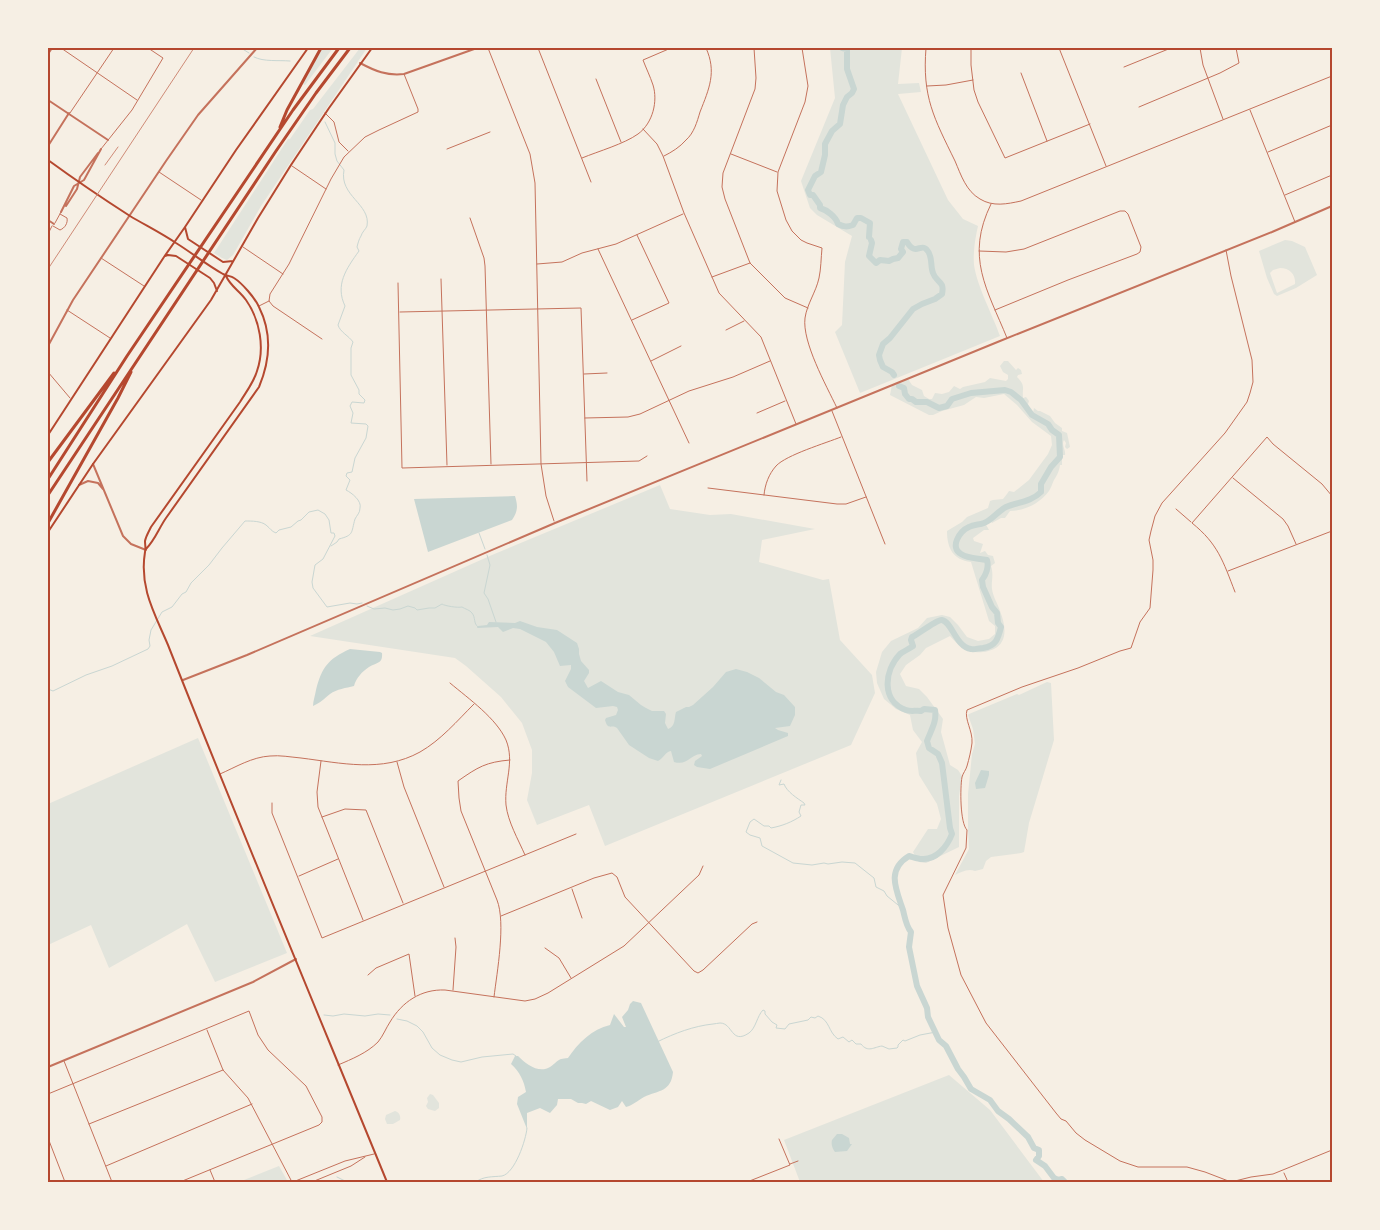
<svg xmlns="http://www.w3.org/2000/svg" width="1380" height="1230" viewBox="0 0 1380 1230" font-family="Poppins,sans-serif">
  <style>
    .green { fill: #e2e4dc; fill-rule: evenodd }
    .water { fill: #c9d6d2 }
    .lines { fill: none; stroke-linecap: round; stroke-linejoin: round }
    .stream { stroke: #c9d6d2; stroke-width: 1 }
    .river { stroke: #c9d6d2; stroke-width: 6 }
    .minor { stroke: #c5725c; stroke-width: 1 }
    .tertiary { stroke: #c5725c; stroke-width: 2 }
    .secondary { stroke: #b5482f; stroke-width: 2 }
    .motorway { stroke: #b5482f; stroke-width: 3 }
    .rail { stroke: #cf8b77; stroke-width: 1 }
    .neatline { fill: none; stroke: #b5482f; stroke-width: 2 }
  </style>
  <rect width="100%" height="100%" fill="#f6efe4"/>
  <path class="green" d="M322,48h11l-28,37 -2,-1z
    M360,48h7l-106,158 -28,49 -6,5 -5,-2 -8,-5 74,-114h2l20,-29 3,-1z
    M830,48h72l-4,36 21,-1 2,9 -23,2 50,106 15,19 15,7c-3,13 -5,26 -4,39 3,21 19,51 26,71l-140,57 -25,-61 7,-7 3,-63 7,-26 -35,-21 -7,-7 -9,-27 34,-83z
    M1285,240l7,1 13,6 12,28 -21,13 -19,8 -3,-2 -7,-16 -8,-27zM1280,268c10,0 16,7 15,16l-18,9 -7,-20 3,-3z
    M1004,361h4l8,9 2,-2 3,2 1,4 -4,1 -1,2c9,9 5,10 6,21l3,-1 3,4 -1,3 1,5 4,4 1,-5 4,3h2l10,5 5,7 7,5v3l5,2 3,14 -3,2 -2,-2 1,-4 -2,-3c-3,5 2,10 1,15h-3v10h-2c-1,7 -3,10 -6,15 -2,4 -3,8 -5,11 -9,12 -24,20 -39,20l-5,7h-4l-9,5 -3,-4 -4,4 4,7h-5l-11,8 1,3 9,3 -3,9 5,-2 3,4 5,1 2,7 -4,3c3,9 0,15 1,23 1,8 6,15 8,22 8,20 7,38 -17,41 -16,2 -23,-5 -33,-16l-24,12 -6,7 -14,10 -6,9 6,12 13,3 8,8 16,22 -2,13 9,33 8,5 4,6 -3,20v51l-33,16 -7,-1 -6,-10 15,-23h9l4,-10 -4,-15 -18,-29 -3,-22 6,-11 -9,-12 -3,-15 -14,-6 -12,-10 -7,-16 -1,-11 6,-20 9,-11 27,-13 9,-10 15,-3 8,2 8,8 9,12 11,4 11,-2 6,-5v-8l-6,-5 -18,-59c-18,-2 -24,-14 -24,-31l15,-9 5,-5 21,-9 2,-7 3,-1 10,-1 4,-5 2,-3 5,1 15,-12 19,-26 4,-9 -1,-9 -19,-14 -15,-17 -13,-11 -20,4 -8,-1 -12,8 -22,6 -9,4h-4l-39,-20 2,-10 16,-6 4,6 10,5 2,6 5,3h3l3,-6 7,1 7,-2 5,-6 6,3 3,-2 22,-5 5,-4 16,3 2,-2v-4l-5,-3 -3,-6z
    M660,485l10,24 40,6 21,-1 84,15 -53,11 -3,22 64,18 6,-1 11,61 32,35 3,18 -24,52 -246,101 -16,-41 -52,20 -10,-25 5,-27v-23l-10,-27 -21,-26 -35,-31 -11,-8 -145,-22 182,-81z
    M1047,682l4,1 3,57 -25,83 -5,29 -3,1 -30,4 -5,4 -3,8 -8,2c-7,-3 -14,1 -20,4l14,-26 -1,-20v-35l4,-40 3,-10 -2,-15 -5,-14 1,-1 48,-20 2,1z
    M198,738l89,215 -72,29 -28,-58 -78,44 -18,-43 -43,20v-141z
    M949,1075l41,35 54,72h-244l-16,-42z
    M430,1094l3,1 6,8v5l-4,3 -7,-2 -2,-3 2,-4 -1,-4z
    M395,1111c4,1 6,5 5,9l-7,4h-6l-2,-5 1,-4z
    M279,1166l9,16h-49z"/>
  <path class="water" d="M515,496c3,10 3,15 -3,24l-84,32 -14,-53z
    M520,621l17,6 20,3 20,13 2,6v5l2,7 8,9v3l-5,8 4,7 13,-7 17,11 11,3 12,10 5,3 6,3h12l2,3 -1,9 3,6c8,-3 6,-11 8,-17l10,-5h3l4,-2 20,-18 13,-15 10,-3 11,3 12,6 17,14 8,3 11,12v8l-5,11 -15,2 3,2 10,3v3l-78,33 -13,-2 -3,-2 1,-4 7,-5 -1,-2c-12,1 -13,12 -27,8l-3,-11c-6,1 -7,7 -13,10l-9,-3 -20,-13 -12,-17c-6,-4 -9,3 -12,-8l1,-2 10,-3 2,-5 -1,-3 -4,-1 -17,2 -28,-21 -3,-6 6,-12v-4l-11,1 -6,-14 -8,-10 -26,-13 -7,-1 -10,4 -5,-5 -21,1 1,-2 9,-1 2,-3 26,1z
    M350,649l30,3 2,1c1,11 -5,9 -13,14 -3,2 -7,5 -9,8 -3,3 -5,7 -6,11 -8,2 -17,3 -24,8 -6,5 -10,9 -17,12 0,-5 2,-10 3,-16 6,-23 12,-31 34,-41z
    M981,770l8,1v4l-4,13 -9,1 -1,-6z
    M633,1001l8,2 32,69c-2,20 -14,18 -29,25 -7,4 -11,8 -18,10l-4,-6 -4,6 -8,3 -19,-9 -5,3 -4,-1h-4l-7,-4h-13l-1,6 -7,8 -10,-5 -13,5v16l-10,-25 1,-7 8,-5c-2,-11 -6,-20 -15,-28l4,-8h3c8,8 21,18 32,11 9,-6 6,-8 18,-9 10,-15 24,-29 42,-33l4,-11 10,13h2l-4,-10 6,-7 2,-6z
    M837,1134h5l7,4 1,6h2l-5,7 -12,1c-3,-4 -4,-8 -3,-12z"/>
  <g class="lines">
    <path class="stream" d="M241,48l8,5
      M254,57c10,5 24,3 36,4
      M325,122l10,21v11l2,7 7,9c-5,26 27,34 23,56 -1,3 -5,6 -6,10 -2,3 -3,7 -4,11l2,4c-13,18 -24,34 -14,55l-7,19c2,7 11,11 15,17l-2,6v27l8,15v4l6,6 -1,3 -12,-1 -2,4 3,7 -2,10 15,1 2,2 -2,12 -11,20 -3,14 -5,1 -1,3 4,4 -4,10c6,3 16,11 14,18 0,5 -3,7 -5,11 -4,14 -1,16 -16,20l-2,3 -6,4
      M479,533l6,16
      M487,555l3,10 -6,28 4,6 8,23
      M367,606l7,3 11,-1 8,2 7,-1 8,-3 7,2 2,2 12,-2h6l7,-4c3,2 16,4 20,3 3,2 8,3 10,6 4,5 1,10 6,14
      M48,689l5,2 33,-16 26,-9 36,-17 2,-3 -1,-6 2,-10 11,-18 10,-5 10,-13 4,-2 5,-9 18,-18 13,-17 23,-27c7,0 16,0 21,4 5,4 5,6 10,8l3,-3 12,-3 7,-6 3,-1 8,-8 9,-2 7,4 4,6 2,13h3l1,3 -12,23 -8,6 -3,17 1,6 14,19 23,-4 7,1 5,-1
      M781,780l-2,5 5,-1c3,8 13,14 20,19l1,2h-4l-2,7 2,4c-9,6 -19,10 -30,12l-2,-2h-5l-10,-7 -4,3 -4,10 4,3 10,3 2,8 31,17 19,2 12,-2 4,1 14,-2 13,1 19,15 2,9 8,4 3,5 16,13
      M324,1015l9,1 11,-2 21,2 13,-2 12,1
      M397,1019l10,2 10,5 6,6 9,16 8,7 12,5 9,2 21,-5 31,-3 3,2
      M657,1042c18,-9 37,-16 56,-18 2,0 5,-1 7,-1 13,0 11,22 29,10 7,-5 8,-17 14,-23l2,1v3l7,8 5,3 -1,3 9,1 4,-5 19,-4 3,-3 4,1 3,-2c12,4 10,16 20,23l5,-2 6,5 3,-2 4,4h5c7,9 13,3 21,2l7,3 8,-1 1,-1v-2l5,-5 2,1 15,-6 16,-3
      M337,1177l10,5
      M476,1182c7,-6 17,-5 26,-6 13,-3 24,-36 25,-48"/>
    <path class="river" d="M842,48l5,1v20l7,20 -2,4 -5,4 -4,8 -3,19 -8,7 -7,13v11l-4,17 -6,4 -7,14 2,5h3l7,10v3c7,2 16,9 18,16 6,3 9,3 15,1l4,-7h4l9,5 -1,14
      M871,240l1,3 -3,13 7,7 4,-3 9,1 4,-2 5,-1 5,-6 -2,-3 2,-7h4c9,15 14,0 20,8 6,6 3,16 6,23 3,10 12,7 9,21l-7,5 -13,5 -9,5 -23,29 -7,6 -4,11 1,5 3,7 9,5 2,3
      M899,386l5,2 1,6 4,5h3l4,3h11l12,6 8,-2 5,-7 19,-6 34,-3 6,2 10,8 11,15 16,9 4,6 7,5 1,22 -9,10 -10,17v8c-10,10 -23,10 -35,15 -8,4 -14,13 -22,16 -5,2 -10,1 -15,4 -9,4 -20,20 -8,27 8,5 17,4 26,6 2,7 -1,15 -5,20l1,7 9,20 5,6 1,10 3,4c-3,12 -5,19 -18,21 -4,0 -9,2 -12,1 -15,-2 -19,-27 -29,-29 -4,-1 -24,14 -30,17l-1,3 2,6c-4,3 -9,5 -13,8 -16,17 -19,47 6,56 5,2 10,0 15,1l3,-2 11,1c2,12 -4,20 -8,31l2,7 9,6 4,9 8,65 2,6c-5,13 -16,26 -30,25 -4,0 -9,-2 -13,-3 -23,14 -13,33 -6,54 2,8 3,16 8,22l-2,15 8,39 10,22 1,9 11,23 7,6 12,23 6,8 7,12 19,11 8,11 11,8 19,18 6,11 5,2v6l-3,4 9,6 9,12 4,2 4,-1 3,3"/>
    <path class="minor" d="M61,48l76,52
      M488,48l42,106 5,29 6,281 5,32 8,25
      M538,48l53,134
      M754,48l2,30 -1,11 -32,84 -1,14 3,12 25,64 35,35 23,10
      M802,48l6,38 -3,16 -27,70 -1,19 9,29 6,11 9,9 6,3 15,5c-1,10 -1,21 -3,30 -3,14 -12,26 -14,40 -3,24 21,67 32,90
      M926,48c-4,49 8,70 29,113 6,14 11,30 25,38 13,8 27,5 41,2l311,-125
      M971,48v17l3,25 4,12 27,56 85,-34
      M1059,48l47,118
      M1200,48l3,17 20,54
      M1124,67l47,-19
      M1021,73l26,68
      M596,79l25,63
      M927,86l19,-1 27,-5
      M1139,107l81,-34 19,-10 -3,-15
      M1250,110l45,112
      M70,113l44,-65
      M325,113l9,9 5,20 9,9
      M643,129l14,15 6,12 21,57 35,80 42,44 35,87
      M101,149l31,-39 31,-52 -15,-10
      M447,149l43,-17
      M1268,152l64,-27
      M731,154l46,18
      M664,156c8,-4 16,-9 22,-16 8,-7 11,-18 14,-28 9,-23 17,-40 6,-64
      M582,158c17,-7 42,-14 56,-24 15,-11 20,-33 15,-49 -3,-9 -7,-17 -10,-25l28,-12
      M292,166l34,23
      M159,172l42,28
      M1285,195l47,-20
      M991,204c-26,53 -4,85 16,134
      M470,218l14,40 1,8 6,198
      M55,223l6,-11
      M53,226l7,4c5,-2 8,-7 7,-12l-7,-4
      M48,234l4,-8
      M243,247l40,27
      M598,249l91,194
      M1226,250l5,26 21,84 1,22 -3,11 -3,9 -22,31 -63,70 -7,13 -4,15 -2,9 4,20v10l-3,38 -10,14 -9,26 -11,3 -42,17 -56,19 -55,23c-3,9 6,21 5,33 -1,8 -3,16 -5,23 -1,4 -4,7 -5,11 -2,11 -2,46 5,53l-1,18 -23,47 5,33 13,47 25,48 70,90 5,6 5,2 10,12 9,7 35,21 18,6h49l18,5 26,10 20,-5 22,-3 59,-24
      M979,251l27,1 18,-3 96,-38h5l3,3 13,33 -1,5 -3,2 -69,26 -73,30
      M101,258l43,28
      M537,264l25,-2 20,-9 34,-9 67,-30
      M712,277l38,-14
      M441,279l6,186
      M398,283l4,185 237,-7 8,-5
      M259,306l10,-5
      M67,310l43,28
      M400,312l181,-4 6,173
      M632,320l37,-17 -32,-68
      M726,330l18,-9
      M322,339l-49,-33 -4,-5 1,-7 19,-30 42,-85 13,-22 21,-20 14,-7 39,-18v-3l-14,-35
      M651,361l30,-15
      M48,372l22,26
      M584,374l23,-1
      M832,411l53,133
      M757,413l28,-12
      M585,418l43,-1 12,-3 49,-23 44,-14 37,-16
      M1233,478l50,41 5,7 8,18
      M708,488l129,16h9l20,-7
      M764,495c1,-11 5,-21 12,-29 10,-11 50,-23 65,-29
      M1176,509l15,13
      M1228,571l104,-40
      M1235,592c-12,-31 -17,-48 -43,-69l75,-86 6,7 49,40 10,12
      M450,683c19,16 46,35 56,57 9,22 -2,42 0,65 2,17 12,34 19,50
      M321,761l-4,31 1,15 45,113
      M397,762l7,25 40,100
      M220,774c16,-7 32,-17 50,-18 10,-1 20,1 31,2 40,5 81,15 119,-6 21,-12 37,-31 54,-48
      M272,803v10l50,125 254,-104
      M322,817l23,-8 21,1 37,93
      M299,876l39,-17
      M572,889l10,29
      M501,916l93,-38 18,-5 5,4 8,20 69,74 4,2 5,-3 49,-46 5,-2
      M545,948l14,10 12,20
      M368,975l8,-7 33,-14 6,42
      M453,990l3,-43 -1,-9
      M494,997c3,-25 12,-74 3,-97l-36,-89 -2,-13 -1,-17c20,-14 28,-19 52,-21
      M207,1030l16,40 25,28 44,84
      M64,1061l48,121
      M338,1065c14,-6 29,-12 40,-23 5,-6 8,-14 12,-20 12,-20 31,-33 55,-32l80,11 10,-2 13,-6 76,-47 75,-71 4,-9
      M48,1094l201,-83 9,24 10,15 38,36 16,31v5l-3,3 -139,57
      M89,1124l134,-54
      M48,1138l17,44
      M790,1164l8,-3
      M106,1166l146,-62
      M210,1170l5,12
      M1284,1173l4,9
      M293,1182l52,-21 29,-7
      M312,1182l39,-16 14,-9
      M747,1182l43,-17 -11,-26
      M1329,1182l3,-1"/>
    <path class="tertiary" d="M48,54l4,-6
      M360,63c15,8 27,13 44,11l73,-26
      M48,100l60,40
      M48,146l21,-33
      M66,206l11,-17 3,-12 18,-24
      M61,212l13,-26 10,-6 17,-31
      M48,220l6,4
      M48,346l25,-46 93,-139 32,-46 59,-67
      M93,464l30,72 8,8 15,6
      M79,485l9,-4 10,2 5,6
      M183,680l64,-25 308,-132 445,-182 272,-109 60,-26
      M48,1067l205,-85 43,-23"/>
    <path class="secondary" d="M48,160c26,19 54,38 82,56 15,9 31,17 46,27 16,10 31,22 47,31 4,2 8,2 11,4 8,5 21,20 25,29 13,26 11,54 0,80l-93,131c-7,10 -11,22 -20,31
      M185,227l3,12 35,23 10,-1
      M165,256l3,-1 8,1 34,22 4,5 3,8
      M226,276c5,11 13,14 20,24 14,20 19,48 11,71 -3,11 -11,21 -17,31l-89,125c-2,4 -5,9 -6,14 0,4 1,7 0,11 -6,36 10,62 23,93 71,180 146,359 219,537
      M48,435l116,-178 21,-30 51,-77 72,-102
      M48,532l45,-68 118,-164 47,-82 33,-53 38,-57 43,-60"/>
    <path class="motorway" d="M280,127l7,-17 34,-62
      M48,462l66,-89
      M48,479l79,-123 166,-246 46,-62
      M48,495l228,-344 40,-58 34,-45
      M48,523l70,-125 13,-26"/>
    <path class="rail" d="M105,165l13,-18
      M48,269l146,-221"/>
  </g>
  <rect width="1380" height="1230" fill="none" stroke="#f6efe4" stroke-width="98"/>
  <rect x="49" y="49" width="1282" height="1132" class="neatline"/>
</svg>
